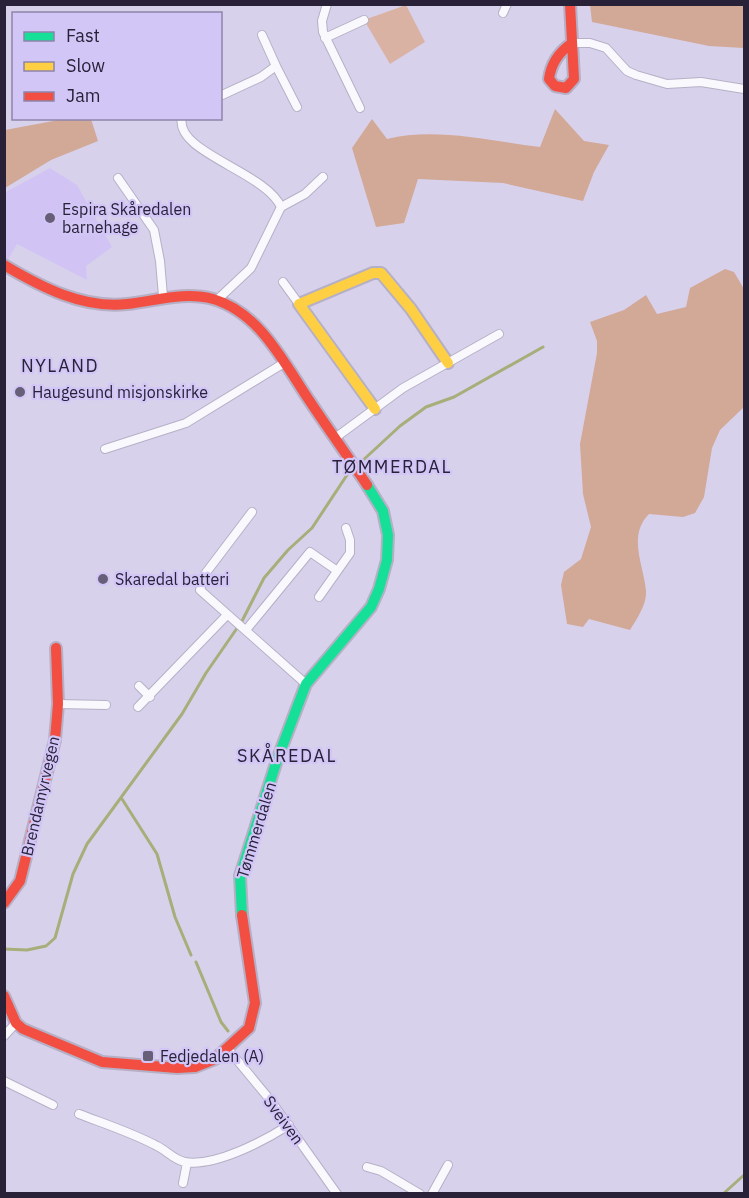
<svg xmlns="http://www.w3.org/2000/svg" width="749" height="1198" viewBox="0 0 749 1198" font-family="'IBM Plex Sans',sans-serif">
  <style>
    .built { fill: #d1c4f5 }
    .green { fill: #dab2a3 }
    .forest { fill: #d2a897 }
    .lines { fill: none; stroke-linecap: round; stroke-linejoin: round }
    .stream { stroke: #a7ae79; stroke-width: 3 }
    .street-casing { stroke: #b6b0c6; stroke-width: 10 }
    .fast-casing { stroke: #b6b0c6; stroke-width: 14 }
    .slow-casing { stroke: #b6b0c6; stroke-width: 14 }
    .jam-casing { stroke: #b6b0c6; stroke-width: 14 }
    .street { stroke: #f9f8fc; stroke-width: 8 }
    .fast { stroke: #16e098; stroke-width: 10 }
    .slow { stroke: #ffcf43; stroke-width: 10 }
    .jam { stroke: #f24e42; stroke-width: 10 }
    .poi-dot { fill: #665f77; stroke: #d2c6f7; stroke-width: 2 }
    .labels { text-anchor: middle; stroke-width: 4.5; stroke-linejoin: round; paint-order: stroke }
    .poi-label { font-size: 16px; fill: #282138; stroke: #d2c6f7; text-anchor: start }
    .street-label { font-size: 16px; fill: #282138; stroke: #d2c6f7 }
    .neighbourhood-label { font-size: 18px; letter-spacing: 1.5px; fill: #282138; stroke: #d2c6f7 }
  </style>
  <rect width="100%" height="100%" fill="#d8d1ec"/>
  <path class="built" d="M50,168l27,17 35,62 -26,19 1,14 -70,-36 -10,17 -2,-1 -1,-67z"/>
  <path class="green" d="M406,5l19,37 -35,22 -26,-44z"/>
  <path class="forest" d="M590,5h154v43l-35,-2 -117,-24z
    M555,109l29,32 25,4 -15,27 -11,29 -80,-18 -85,-4 -14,44 -28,4 -24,-79 20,-29 15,20c48,-12 104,2 153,8z
    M64,119h27l7,22 -47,19 -46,28v-58z
    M725,269l9,3 10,17v118l-24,23 -8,18 -8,49 -9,16 -12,4 -34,-3c-22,22 -5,51 -3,77 1,13 -9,28 -16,39l-41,-11 -6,8 -16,-3 -6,-39 3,-13 17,-13 10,-32 -8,-33 -3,-50 17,-91v-12l-7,-19 34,-12 22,-15 11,19 29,-7 4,-19z"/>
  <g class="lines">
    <path class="stream" d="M122,799l35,55 18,63 16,38
      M4,949l23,1 19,-4 9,-8 18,-64 14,-30 95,-130 24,-41 36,-52 22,-43 24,-28 24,-22 35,-53 53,-49 26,-19 28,-10 89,-50
      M196,962l25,60 7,9
      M723,1194l21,-19"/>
    <g class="street-casing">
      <path id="street" d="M327,4l-5,17 1,11 37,76
        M503,13l4,-9
        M262,35l14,31
        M325,38l39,-18
        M572,43h18l16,5 21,23 9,4 31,9 34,-2 43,7
        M220,96l41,-19 15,-11 21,41
        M182,118c-8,34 84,54 99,89l-30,61 -35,33
        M118,178l36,52 6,31 3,35
        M281,207l24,-13 18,-17
        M283,282l16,22
        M335,438l68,-50 96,-54
        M105,449l81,-26 98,-60
        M252,512l-47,62 -5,16 106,94
        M319,597l31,-44v-13l-4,-12
        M246,630l64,-78 26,18
        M139,686l11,11
        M58,704l48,1
        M138,707l89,-92
        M4,1036l12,-13
        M228,1049l43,52 66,93
        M4,1081l49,24
        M79,1114c26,10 54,19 78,32 9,4 17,14 28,16 30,5 79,-21 104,-37
        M367,1167l14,4 39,23
        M183,1183l4,-20
        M432,1194l16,-29"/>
    </g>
    <g class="fast-casing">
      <path id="fast" d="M242,915l-2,-39 37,-116 29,-76 65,-77 8,-18 8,-29 1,-25 -5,-24 -16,-26"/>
    </g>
    <g class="slow-casing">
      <path id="slow" d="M375,409l-76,-105 74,-31h8l30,36 37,54"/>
    </g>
    <g class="jam-casing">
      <path id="jam" d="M570,4l4,75 -8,9 -11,-2 -6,-7c2,-16 10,-27 23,-36
        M4,265c37,22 79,44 123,39 29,-3 57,-13 86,-5 48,14 72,66 98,104 18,27 38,55 56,82
        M4,903l16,-22 35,-141 3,-36 -2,-56
        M4,996l12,27 7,6 79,33 75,6 18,-1 20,-8 34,-31 6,-25 -13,-88"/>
    </g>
    <use href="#street" class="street"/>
    <use href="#fast" class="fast"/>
    <use href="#slow" class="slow"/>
    <use href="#jam" class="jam"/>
  </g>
  <g class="poi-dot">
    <circle cx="50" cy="218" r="6"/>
    <circle cx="20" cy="392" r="6"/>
    <circle cx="103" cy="579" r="6"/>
    <rect x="142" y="1050" width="12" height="12" rx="3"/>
  </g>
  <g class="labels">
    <g class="poi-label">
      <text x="62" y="215">Espira Skåredalen<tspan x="62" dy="18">barnehage</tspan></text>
      <text x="32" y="398">Haugesund misjonskirke</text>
      <text x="115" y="585">Skaredal batteri</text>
      <text x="160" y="1062">Fedjedalen (A)</text>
    </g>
    <g class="street-label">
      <text transform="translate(40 796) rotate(-77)" y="6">Brendamyrvegen</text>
      <text transform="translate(256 830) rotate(-73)" y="6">Tømmerdalen</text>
      <text transform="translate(284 1120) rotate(54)" y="6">Sveiven</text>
    </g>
    <g class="neighbourhood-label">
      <text x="60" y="372">NYLAND</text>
      <text x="392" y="473">TØMMERDAL</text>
      <text x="287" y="762">SKÅREDAL</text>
    </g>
  </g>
  <rect width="749" height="1198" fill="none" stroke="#282138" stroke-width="12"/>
  <rect x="12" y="12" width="210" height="108" fill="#d2c6f7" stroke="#8e84ab" stroke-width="1.5"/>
  <rect x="24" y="32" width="30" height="9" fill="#16e098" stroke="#8e84ab" stroke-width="1.5"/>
  <text x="66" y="42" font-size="18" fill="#282138">Fast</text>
  <rect x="24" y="62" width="30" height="9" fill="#ffcf43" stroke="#8e84ab" stroke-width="1.5"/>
  <text x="66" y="72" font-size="18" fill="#282138">Slow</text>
  <rect x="24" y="92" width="30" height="9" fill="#f24e42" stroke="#8e84ab" stroke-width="1.5"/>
  <text x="66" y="102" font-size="18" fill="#282138">Jam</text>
</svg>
